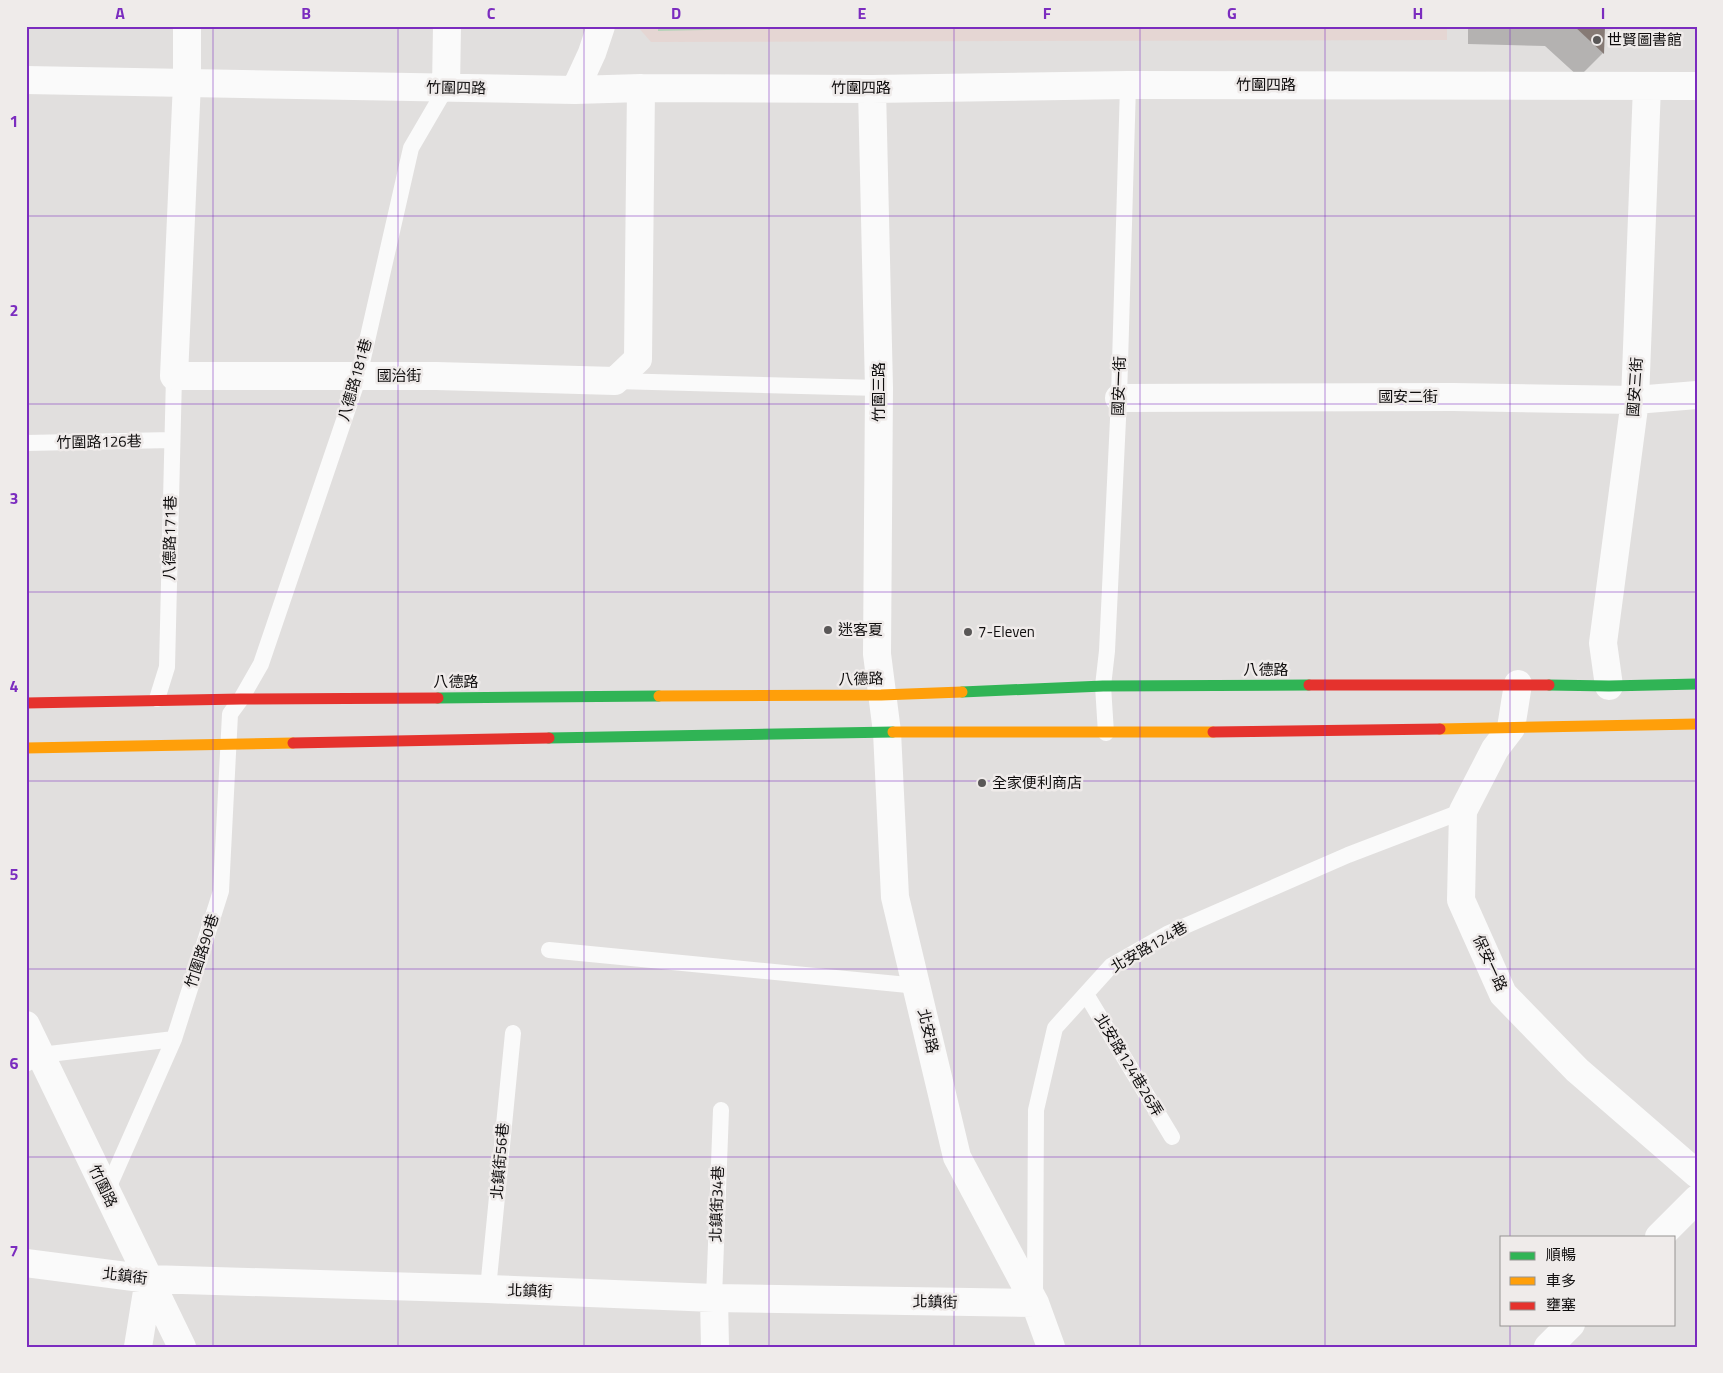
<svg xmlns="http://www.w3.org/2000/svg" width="1723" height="1373" viewBox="0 0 1723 1373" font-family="'Titillium Web','Noto Sans TC',sans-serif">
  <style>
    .education { fill: #e5d6d3 }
    .green { fill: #b6d2b9 }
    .shadow { fill: #0003 }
    .building { fill: #867a75 }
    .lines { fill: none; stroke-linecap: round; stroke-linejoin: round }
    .lane { stroke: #fafafa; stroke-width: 16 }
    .street { stroke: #fafafa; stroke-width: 28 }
    .fast { stroke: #30b455; stroke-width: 11 }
    .slow { stroke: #ff9f0a; stroke-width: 11 }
    .jam { stroke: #e5322d; stroke-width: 11 }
    .grid { fill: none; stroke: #7b2cbf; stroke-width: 1; stroke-opacity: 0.55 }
    .poi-dot { fill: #595757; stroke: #efebea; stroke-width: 2 }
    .labels { text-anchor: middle; stroke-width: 5; stroke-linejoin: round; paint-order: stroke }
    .poi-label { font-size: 15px; fill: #100e0e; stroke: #efebea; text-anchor: start }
    .street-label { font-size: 15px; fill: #100e0e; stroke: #efebea }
    .neatline { fill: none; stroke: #7b2cbf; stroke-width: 2 }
    .grid-label { font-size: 16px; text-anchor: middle; font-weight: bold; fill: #7b2cbf }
  </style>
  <rect width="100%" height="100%" fill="#e1dfde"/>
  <path class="education" d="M637,26h810v14l-796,2z"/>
  <path class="green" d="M658,26h241l-241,5z"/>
  <path class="shadow" d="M1468,26h136l-1,27 -24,24 -34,-31 -77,-2z"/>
  <path class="building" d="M1574,26h31l-1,28z"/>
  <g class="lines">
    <path class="lane" d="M615,381l264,7
      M26,443l146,-3
      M157,699l10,-32 7,-291
      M1106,733l-3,-47 4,-35 12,-253 9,-313
      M549,950l369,36
      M1086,994l86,143
      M26,1064l15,-9 133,-16
      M106,1193l68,-154 47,-148 9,-177 11,-15 20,-35 98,-288 52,-228 35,-60
      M488,1289l25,-256
      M1035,1295l1,-185 19,-82 56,-62 58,-33 179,-78 115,-44
      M714,1298l7,-188"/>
    <path class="street" d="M187,26v56l-13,294h262l179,5 23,-22 3,-271
      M26,80l549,10 66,-2 231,1 256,-4 569,1
      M446,88l1,-62
      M872,89l7,299 -2,266 10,78 8,165 62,260 78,146 16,44
      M575,90l17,-37 9,-27
      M1119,398l334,-1 182,3 62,-5
      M1518,684l-7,44 -16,21 -32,62 -2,89 42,94 74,76 120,104
      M1609,686l-6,-43 32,-243 12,-314
      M26,1025l156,322
      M1659,1237l38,-38
      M26,1263l123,16 339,10 226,9 321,5
      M714,1298l1,49
      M138,1347l11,-68
      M1548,1347l23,-23"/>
    <path class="fast" d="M1549,685l60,1 88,-2
      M962,692l141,-6 206,-1
      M438,698l221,-2
      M549,738l344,-6"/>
    <path class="slow" d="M659,696l222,-1 81,-3
      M1440,729l257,-5
      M893,732h320
      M26,748l267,-5"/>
    <path class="jam" d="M1309,685h240
      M26,703l215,-4 197,-1
      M1213,732l227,-3
      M293,743l256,-5"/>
  </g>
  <path class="grid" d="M213,26v1321M398,26v1321M584,26v1321M769,26v1321M954,26v1321M1140,26v1321M1325,26v1321M1510,26v1211M26,216h1671M26,404h1671M26,592h1671M26,781h1671M26,969h1671M26,1157h1671M1510,1324v23"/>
  <g class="poi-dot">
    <circle cx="1597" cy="40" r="5"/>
    <circle cx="828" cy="630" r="5"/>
    <circle cx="968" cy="632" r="5"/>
    <circle cx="982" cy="783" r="5"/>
  </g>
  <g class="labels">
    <g class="poi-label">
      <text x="1607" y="45">世賢圖書館</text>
      <text x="838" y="635">迷客夏</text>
      <text x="978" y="637">7-Eleven</text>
      <text x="992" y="788">全家便利商店</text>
    </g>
    <g class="street-label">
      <text x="1266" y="90">竹圍四路</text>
      <text transform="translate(456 88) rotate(1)" y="5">竹圍四路</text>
      <text x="861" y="93">竹圍四路</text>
      <text x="399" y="381">國治街</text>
      <text transform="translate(355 380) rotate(-74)" y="5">八德路181巷</text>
      <text transform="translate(1119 386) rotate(-88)" y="5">國安一街</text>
      <text transform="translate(1635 387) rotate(-86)" y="5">國安三街</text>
      <text transform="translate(879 392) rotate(-90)" y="5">竹圍三路</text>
      <text x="1408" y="402">國安二街</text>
      <text transform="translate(99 442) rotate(-1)" y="5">竹圍路126巷</text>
      <text transform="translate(170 538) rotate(-89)" y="5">八德路171巷</text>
      <text x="1266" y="675">八德路</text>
      <text transform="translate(861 679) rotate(-1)" y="5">八德路</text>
      <text x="456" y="687">八德路</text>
      <text transform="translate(1149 947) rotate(-30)" y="5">北安路124巷</text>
      <text transform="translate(202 951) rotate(-72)" y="5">竹圍路90巷</text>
      <text transform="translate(1490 963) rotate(65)" y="5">保安一路</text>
      <text transform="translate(928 1031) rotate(77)" y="5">北安路</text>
      <text transform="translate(1129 1065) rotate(59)" y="5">北安路124巷26弄</text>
      <text transform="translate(500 1161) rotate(-85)" y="5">北鎮街56巷</text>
      <text transform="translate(103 1186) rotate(64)" y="5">竹圍路</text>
      <text transform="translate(717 1204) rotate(-88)" y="5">北鎮街34巷</text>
      <text transform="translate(125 1276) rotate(7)" y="5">北鎮街</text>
      <text transform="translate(530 1291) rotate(2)" y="5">北鎮街</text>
      <text transform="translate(935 1302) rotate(1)" y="5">北鎮街</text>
    </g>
  </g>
  <rect width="1723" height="1373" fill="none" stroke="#efebea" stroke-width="55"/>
  <rect x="1500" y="1236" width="175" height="90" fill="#efebea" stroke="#969392"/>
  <rect x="1510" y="1252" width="25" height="8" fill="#30b455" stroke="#969392"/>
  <text x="1546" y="1260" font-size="15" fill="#100e0e">順暢</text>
  <rect x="1510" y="1277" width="25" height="8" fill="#ff9f0a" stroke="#969392"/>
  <text x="1546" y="1286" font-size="15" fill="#100e0e">車多</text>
  <rect x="1510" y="1302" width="25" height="8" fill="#e5322d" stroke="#969392"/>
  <text x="1546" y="1310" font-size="15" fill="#100e0e">壅塞</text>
  <rect x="28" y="28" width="1668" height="1318" class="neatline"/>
  <g class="grid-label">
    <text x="120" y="19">A</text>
    <text x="306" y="19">B</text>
    <text x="491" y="19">C</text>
    <text x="676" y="19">D</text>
    <text x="862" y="19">E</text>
    <text x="1047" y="19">F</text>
    <text x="1232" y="19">G</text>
    <text x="1418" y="19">H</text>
    <text x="1603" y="19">I</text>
    <text x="14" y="127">1</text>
    <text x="14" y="316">2</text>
    <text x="14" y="504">3</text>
    <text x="14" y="692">4</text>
    <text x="14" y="880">5</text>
    <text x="14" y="1069">6</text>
    <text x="14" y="1257">7</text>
  </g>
</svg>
